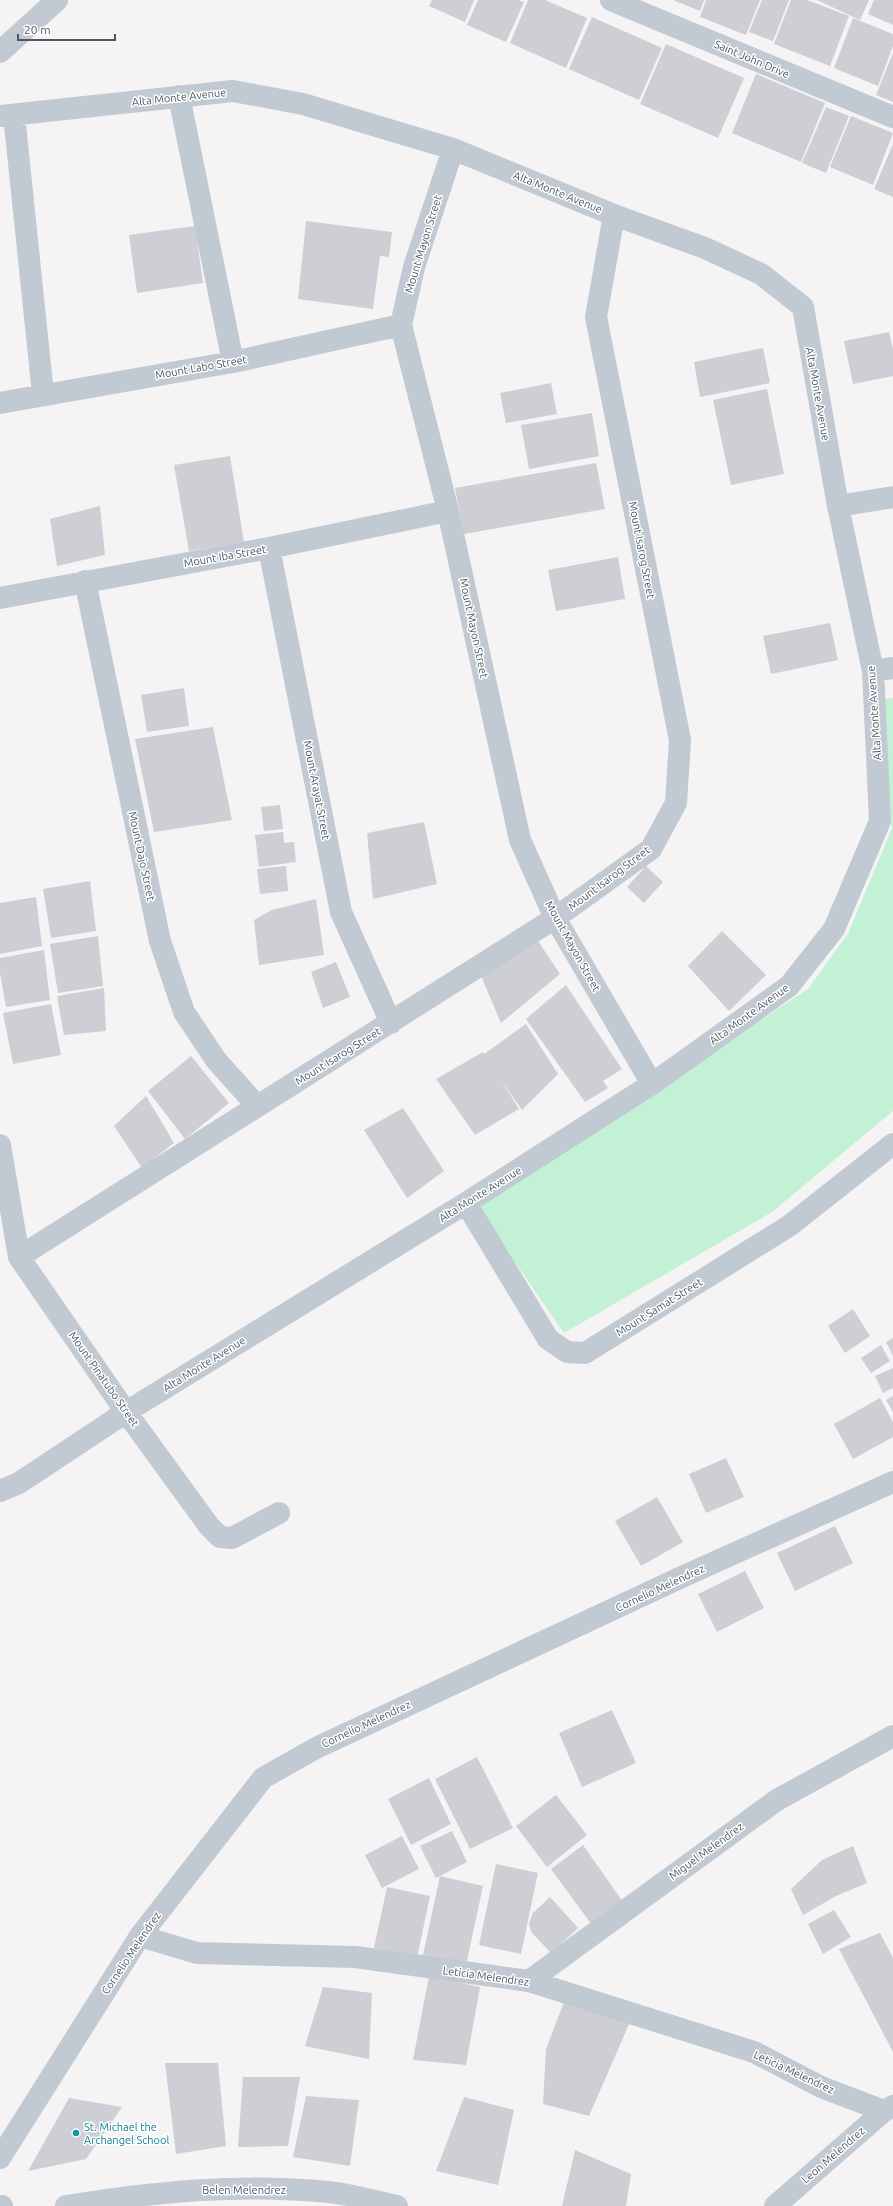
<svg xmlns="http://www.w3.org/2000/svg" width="893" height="2206" viewBox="0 0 893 2206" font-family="Ubuntu,sans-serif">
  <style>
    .green { fill: #c3f1d5 }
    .building { fill: #cdcfd5 }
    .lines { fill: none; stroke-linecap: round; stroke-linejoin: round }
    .minor { stroke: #c1cad2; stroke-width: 22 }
    .culture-dot { fill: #0f9aa8; stroke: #fff; stroke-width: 1.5 }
    .labels { text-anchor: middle; stroke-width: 3; stroke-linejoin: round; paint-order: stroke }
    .street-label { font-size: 11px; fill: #4a5661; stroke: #fff }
    .culture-label { font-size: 11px; fill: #0d838f; stroke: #fff; text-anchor: start }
  </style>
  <rect width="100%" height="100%" fill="#f5f3f3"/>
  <path class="green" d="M893,698v413l-121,101 -208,121 -88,-127 332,-217 40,-55 44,-106 -12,-128z"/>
  <path class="building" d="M432,0h42l-9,22 -36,-16z
    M478,0h40l6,2 -18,40 -39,-17z
    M528,0h17l42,18 -21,50 -56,-25z
    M673,0h31l-4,11z
    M706,0h54l-14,35 -46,-18z
    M762,0h27l-16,41 -24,-9z
    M791,0h16l42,16 -19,50 -56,-22z
    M817,0h52l-9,20z
    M874,0h19v25l-25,-11z
    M592,17l70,31 -23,52 -70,-31z
    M853,18l40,16v12l-15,40 -44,-18z
    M666,44l78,34 -26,60 -78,-34z
    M893,53v49l-17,-7z
    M756,74l69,29 -24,59 -69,-29z
    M826,107l23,9 -23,57 -24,-10z
    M851,116l42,17 -20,52 -43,-18z
    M893,144v53l-19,-8z
    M306,221l86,11 -3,25 -9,-1 -7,53 -75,-10z
    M195,226l8,57 -66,10 -8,-58z
    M889,332l4,17v27l-40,8 -9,-43z
    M763,348l7,35 -70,14 -6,-35z
    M551,383l6,31 -51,9 -6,-30z
    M767,389l17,85 -53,11 -18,-85z
    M592,413l7,43 -70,13 -8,-44z
    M230,456l14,86 -55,9 -15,-86z
    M596,463l9,46 -141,25 -9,-46z
    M100,506l5,49 -48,11 -7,-47z
    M618,557l7,42 -69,12 -8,-41z
    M830,623l8,37 -67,14 -8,-38z
    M184,688l5,38 -42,6 -6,-37z
    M213,727l19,93 -78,12 -19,-93z
    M280,805l3,24 -19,2 -3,-24z
    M424,822l13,62 -64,15 -6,-66z
    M283,832l1,11 10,-1 2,20 -37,5 -4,-32z
    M286,866l2,25 -28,3 -3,-25z
    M646,866l17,16 -19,21 -17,-16z
    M90,881l6,50 -45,7 -8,-49z
    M36,897l6,49 -42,8v-51z
    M316,899l8,56 -65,10 -5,-45 18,-10z
    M722,931l44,44 -37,36 -41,-45z
    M98,936l5,50 -45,7 -8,-49z
    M536,938l24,36 -59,49 -20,-47z
    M44,950l6,50 -44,7 -6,-34v-15z
    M336,962l14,35 -27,11 -12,-36z
    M566,985l56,84 -19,12 5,7 -23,14 -59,-83z
    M104,988l2,43 -42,4 -7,-39z
    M51,1004l10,51 -48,9 -10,-51z
    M526,1024l32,50 -36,36 -21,-30 18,29 -44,26 -39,-56 47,-27 1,2z
    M191,1056l38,47 -44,36 -37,-48z
    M146,1096l28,47 -32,25 -28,-42z
    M403,1108l41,63 -37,27 -43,-68z
    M853,1309l17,27 -25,17 -17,-27z
    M893,1338v18l-7,-14z
    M881,1345l9,16 -19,12 -10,-15z
    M893,1368v20l-10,5 -8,-17z
    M893,1396v16l-7,-12z
    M880,1398l13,24v15l-40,22 -19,-35z
    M726,1458l18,39 -38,16 -17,-39z
    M657,1497l26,45 -42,24 -26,-45z
    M835,1526l18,37 -58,28 -18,-38z
    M745,1571l19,37 -47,24 -19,-38z
    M612,1710l24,53 -54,24 -23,-54z
    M477,1757l36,71 -43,21 -35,-70z
    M429,1778l22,46 -40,21 -23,-46z
    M556,1795l31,40 -40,32 -31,-41z
    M452,1831l15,31 -31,16 -16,-32z
    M402,1836l17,33 -37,19 -17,-33z
    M583,1845l40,57 -31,23 -41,-56z
    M853,1846l14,37 -31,13 -33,19 -12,-26 31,-29z
    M496,1864l42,9 -17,81 -42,-9z
    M440,1876l43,10 -17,79 -43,-10z
    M387,1887l43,9 -13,62 -43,-10z
    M550,1897l28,31 -27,25 -19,-20 -3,-8 3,-11z
    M834,1910l17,27 -28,17 -15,-30z
    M880,1933l13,25v94l-54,-103z
    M429,1976l51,11 -14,78 -53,-5z
    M323,1987l49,6 -3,66 -64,-13z
    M565,1999l68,16 -44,101 -46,-12 3,-55z
    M165,2063h53l8,83 -50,8z
    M243,2077h57l-12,69 -50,1z
    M306,2096l53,4 -9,66 -57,-9z
    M464,2097l50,13 -16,75 -62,-14z
    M69,2098l53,9 -36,52 -58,12z
    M575,2150l56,24 -5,32h-64z"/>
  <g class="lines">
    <path class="minor" d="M611,0l282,117
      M0,52l57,-52
      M179,96l54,266
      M14,115l29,279
      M0,116l233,-25 70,13 150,45 161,66 91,33 56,26 42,33 35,199 35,165 7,150 -46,108 -45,57 -137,98 -186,119 -340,209 -107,71 -19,8
      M453,149l-39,118 -13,58 47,186 72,329 35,78 97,166
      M0,403l233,-41 168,-37
      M838,506l55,-9
      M269,548l72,364 50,111
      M85,581l75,360 24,71 32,48 41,46
      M0,598l269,-50 179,-37
      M873,671l20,-3
      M0,1145l19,112 107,155 83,114 11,11 12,1 47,-25
      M466,1203l82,136 19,13 18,1 204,-127 104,-82
      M19,1257l536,-339 96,-69 25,-46 4,-63 -84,-423 18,-102
      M140,1936l57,17 158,4 174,24 225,71 67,35 63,24
      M529,1981l248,-181 116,-64
      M0,2158l140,-222 123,-158 53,-30 368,-172 209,-94
      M0,2206h2
      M66,2206c87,-14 174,-23 263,-14 23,3 46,9 68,14
      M775,2206l109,-95 9,-5"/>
  </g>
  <circle class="culture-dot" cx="76" cy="2133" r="4"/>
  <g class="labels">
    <g class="street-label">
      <text transform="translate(752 59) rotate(23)" y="4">Saint John Drive</text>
      <text transform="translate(179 97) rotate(-6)" y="4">Alta Monte Avenue</text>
      <text transform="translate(558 192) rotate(22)" y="4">Alta Monte Avenue</text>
      <text transform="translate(423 244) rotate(-73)" y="4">Mount Mayon Street</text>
      <text transform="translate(201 367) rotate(-10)" y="4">Mount Labo Street</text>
      <text transform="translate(818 394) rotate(80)" y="4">Alta Monte Avenue</text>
      <text transform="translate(642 550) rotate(79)" y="4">Mount Isarog Street</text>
      <text transform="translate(225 556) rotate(-10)" y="4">Mount Iba Street</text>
      <text transform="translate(474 628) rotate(78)" y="4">Mount Mayon Street</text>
      <text transform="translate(874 713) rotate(-94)" y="4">Alta Monte Avenue</text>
      <text transform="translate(317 790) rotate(79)" y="4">Mount Arayat Street</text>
      <text transform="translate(142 856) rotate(78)" y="4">Mount Dajo Street</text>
      <text transform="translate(609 878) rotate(-37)" y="4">Mount Isarog Street</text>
      <text transform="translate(573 946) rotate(61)" y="4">Mount Mayon Street</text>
      <text transform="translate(749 1014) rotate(-36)" y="4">Alta Monte Avenue</text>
      <text transform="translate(338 1056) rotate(-32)" y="4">Mount Isarog Street</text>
      <text transform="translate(480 1194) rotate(-32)" y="4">Alta Monte Avenue</text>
      <text transform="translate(659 1307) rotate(-32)" y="4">Mount Samat Street</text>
      <text transform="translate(204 1364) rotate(-32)" y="4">Alta Monte Avenue</text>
      <text transform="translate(104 1379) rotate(55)" y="4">Mount Pinatubo Street</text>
      <text transform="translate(660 1588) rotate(-25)" y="4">Cornelio Melendrez</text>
      <text transform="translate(366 1724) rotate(-25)" y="4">Cornelio Melendrez</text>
      <text transform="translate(706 1851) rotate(-36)" y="4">Miguel Melendrez</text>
      <text transform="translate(131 1953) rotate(-56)" y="4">Cornelio Melendrez</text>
      <text transform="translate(486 1976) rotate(8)" y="4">Leticia Melendrez</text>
      <text transform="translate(794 2072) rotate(25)" y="4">Leticia Melendrez</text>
      <text transform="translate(833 2155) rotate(-41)" y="4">Leon Melendrez</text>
      <text x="244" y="2194">Belen Melendrez</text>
    </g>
    <g class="culture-label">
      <text x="84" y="2131">St. Michael the<tspan x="84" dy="13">Archangel School</tspan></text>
    </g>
  </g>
  <path d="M18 34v6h97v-6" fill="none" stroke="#4a5661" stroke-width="2"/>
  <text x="24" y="34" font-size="12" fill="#4a5661" stroke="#ffffff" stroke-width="3" paint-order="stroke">20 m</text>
</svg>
